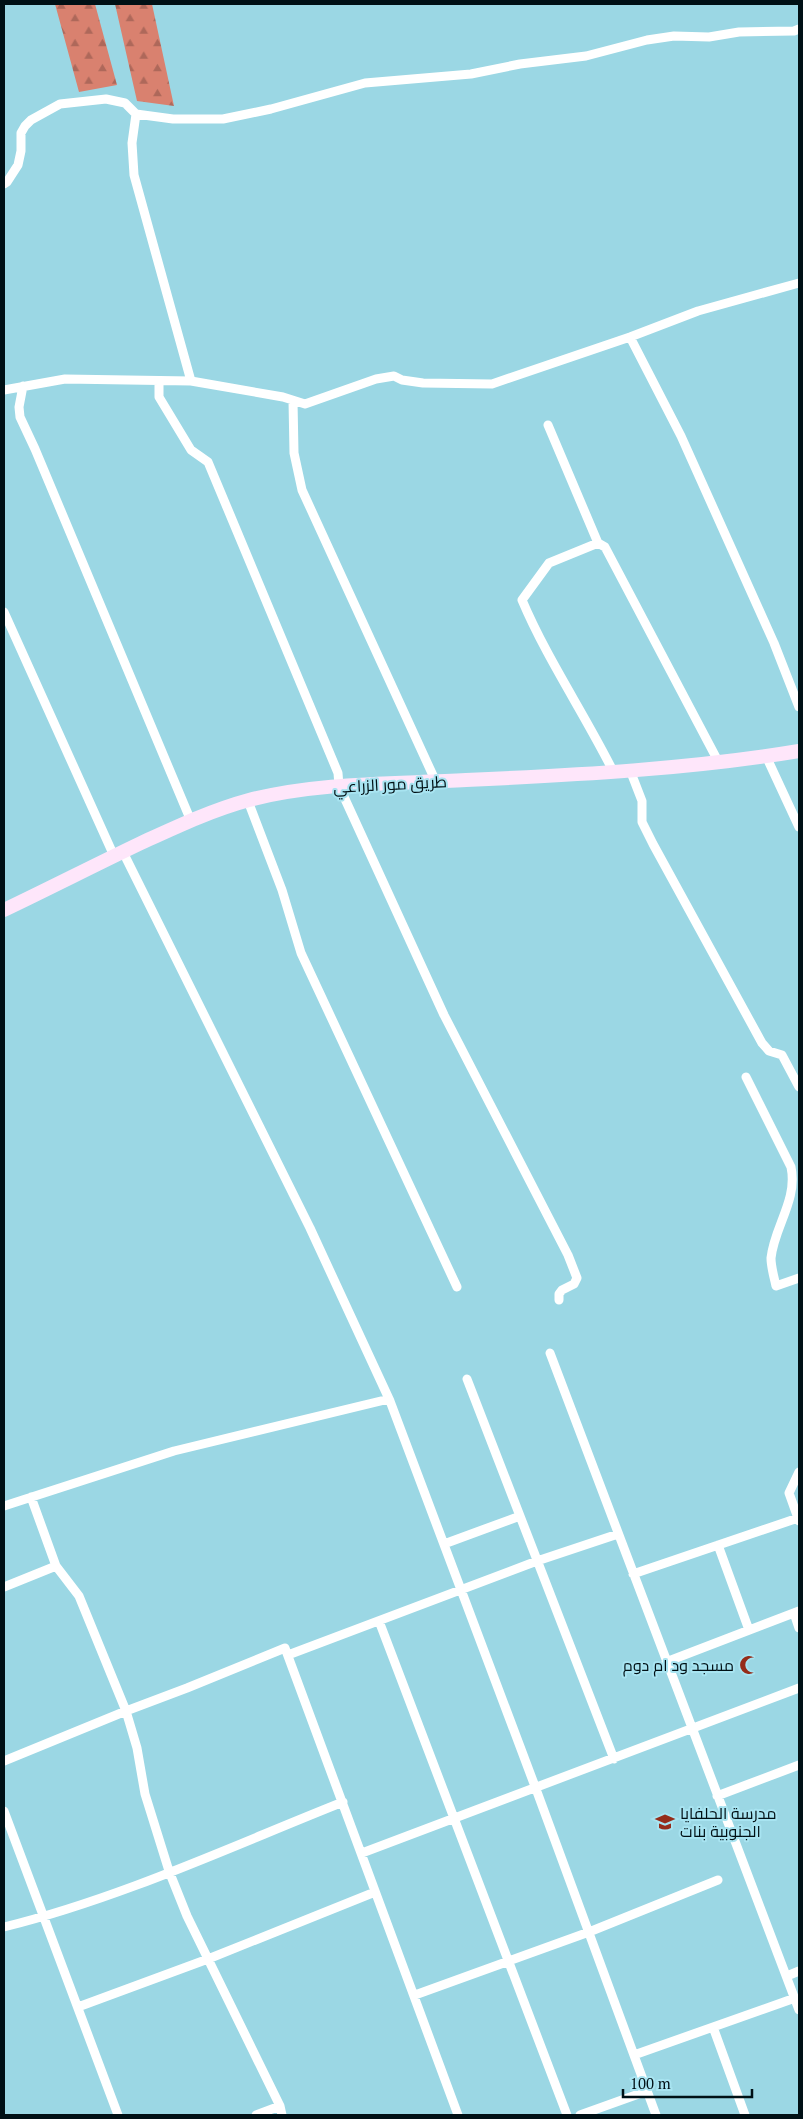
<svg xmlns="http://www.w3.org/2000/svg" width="803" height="2119" viewBox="0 0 803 2119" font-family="'PT Serif',Cairo,serif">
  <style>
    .forest { fill: url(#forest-firs) }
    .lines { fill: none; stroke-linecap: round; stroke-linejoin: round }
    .street { stroke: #fff; stroke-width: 9 }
    .secondary { stroke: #fee6fa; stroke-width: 14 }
    .labels { text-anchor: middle; stroke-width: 4; stroke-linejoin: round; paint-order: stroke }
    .street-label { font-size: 16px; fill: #001015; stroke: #a8e4f1 }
    .poi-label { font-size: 16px; fill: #001015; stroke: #a8e4f1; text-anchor: end }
  </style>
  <defs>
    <pattern id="forest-firs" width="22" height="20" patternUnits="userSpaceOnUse" patternTransform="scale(1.25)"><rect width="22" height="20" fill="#d9816f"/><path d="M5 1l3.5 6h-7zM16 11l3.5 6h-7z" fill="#ae685a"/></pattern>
  </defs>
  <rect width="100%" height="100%" fill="#9bd7e4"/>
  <path class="forest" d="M55,4h40l22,81 -38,7z
    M115,4h37l22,102 -37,-5z"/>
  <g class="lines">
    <path class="street" d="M136,114l-4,29 2,32 57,206
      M4,184l3,-2 11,-17 3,-14v-18l4,-7 6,-6 29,-16 46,-5 19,4 11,11 37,5h50l48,-10 94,-26 106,-9 49,-10 66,-8 61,-16 27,-4 35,1 30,-5 55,-1 5,-2
      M630,337l51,99 93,207 25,64
      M159,381v16l32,53 17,12 130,311 1,13 105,229 124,240 9,23 -3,6 -12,6 -3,4v6
      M23,386l-4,21 1,10 15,32 156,372
      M4,390l61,-11 126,2 92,16 22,7 71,-25 18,-3 8,4 21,3 69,1 138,-47 68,-26 101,-28
      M293,401l1,52 8,37 134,292
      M548,425l50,118 7,4 113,214
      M598,543l-49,20 -27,37c25,59 62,113 91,171
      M4,612l110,244
      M766,756l33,71
      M630,770l12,31v21l11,22 109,199 7,8 13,4 17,32
      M248,801l34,89 19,63 156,334
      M123,852l187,376 80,173 146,388 120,326
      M746,1077l45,90c7,33 -17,60 -20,91 0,9 3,19 5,28l23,-8
      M550,1353l249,657
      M467,1379l147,380
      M799,1472l-10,21 10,28
      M31,1497l25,69 23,30 47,115 11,37 8,46 24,77 18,45 93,190 2,9
      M4,1506l170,-55 215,-52
      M444,1544l76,-28
      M718,1545l31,85
      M633,1574l165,-56
      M4,1587l52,-21
      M794,1613l5,15
      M379,1621l188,494
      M288,1655l249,-94 81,-27
      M666,1662l133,-51
      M4,1761l122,-50 61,-23 98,-40 173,467
      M717,1796l82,-31
      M4,1811l114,304
      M362,1853l437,-165
      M4,1927c117,-29 228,-81 339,-125
      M787,1976l12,-5
      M415,1995l174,-63 129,-52
      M78,2007l130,-48 167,-67
      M713,2027l32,88
      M634,2055l161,-57
      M256,2115l24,-9
      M580,2115l67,-24"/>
    <path class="secondary" d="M4,910c46,-22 91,-45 137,-67 35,-16 71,-33 108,-43 70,-18 145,-16 217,-20 111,-5 224,-11 333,-29"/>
  </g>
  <defs>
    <g id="mosque-bare" transform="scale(1.5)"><path d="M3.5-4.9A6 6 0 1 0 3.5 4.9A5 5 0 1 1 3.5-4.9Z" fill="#952c19" stroke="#a8e4f1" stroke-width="2.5" paint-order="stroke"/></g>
    <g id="school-bare" transform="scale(1.5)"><path d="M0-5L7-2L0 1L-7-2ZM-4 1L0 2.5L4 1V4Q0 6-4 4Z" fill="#952c19" stroke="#a8e4f1" stroke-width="2.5" paint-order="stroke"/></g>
  </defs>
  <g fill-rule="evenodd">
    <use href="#mosque-bare" x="749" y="1665"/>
    <use href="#school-bare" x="665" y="1822"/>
  </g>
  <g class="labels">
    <g class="street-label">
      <text transform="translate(390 784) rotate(-3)" y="6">طريق مور الزراعي</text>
    </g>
    <g class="poi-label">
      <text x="734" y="1671">مسجد ود ام دوم</text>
      <text x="680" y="1819" text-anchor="start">مدرسة الحلفايا<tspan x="680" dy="18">الجنوبية بنات</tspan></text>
    </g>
  </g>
  <rect width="803" height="2119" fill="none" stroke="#001015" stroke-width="10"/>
  <path d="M623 2089v8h129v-8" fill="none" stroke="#001015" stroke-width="2.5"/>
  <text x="630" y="2089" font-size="15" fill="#001015" stroke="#a8e4f1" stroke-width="4" paint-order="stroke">100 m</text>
</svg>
